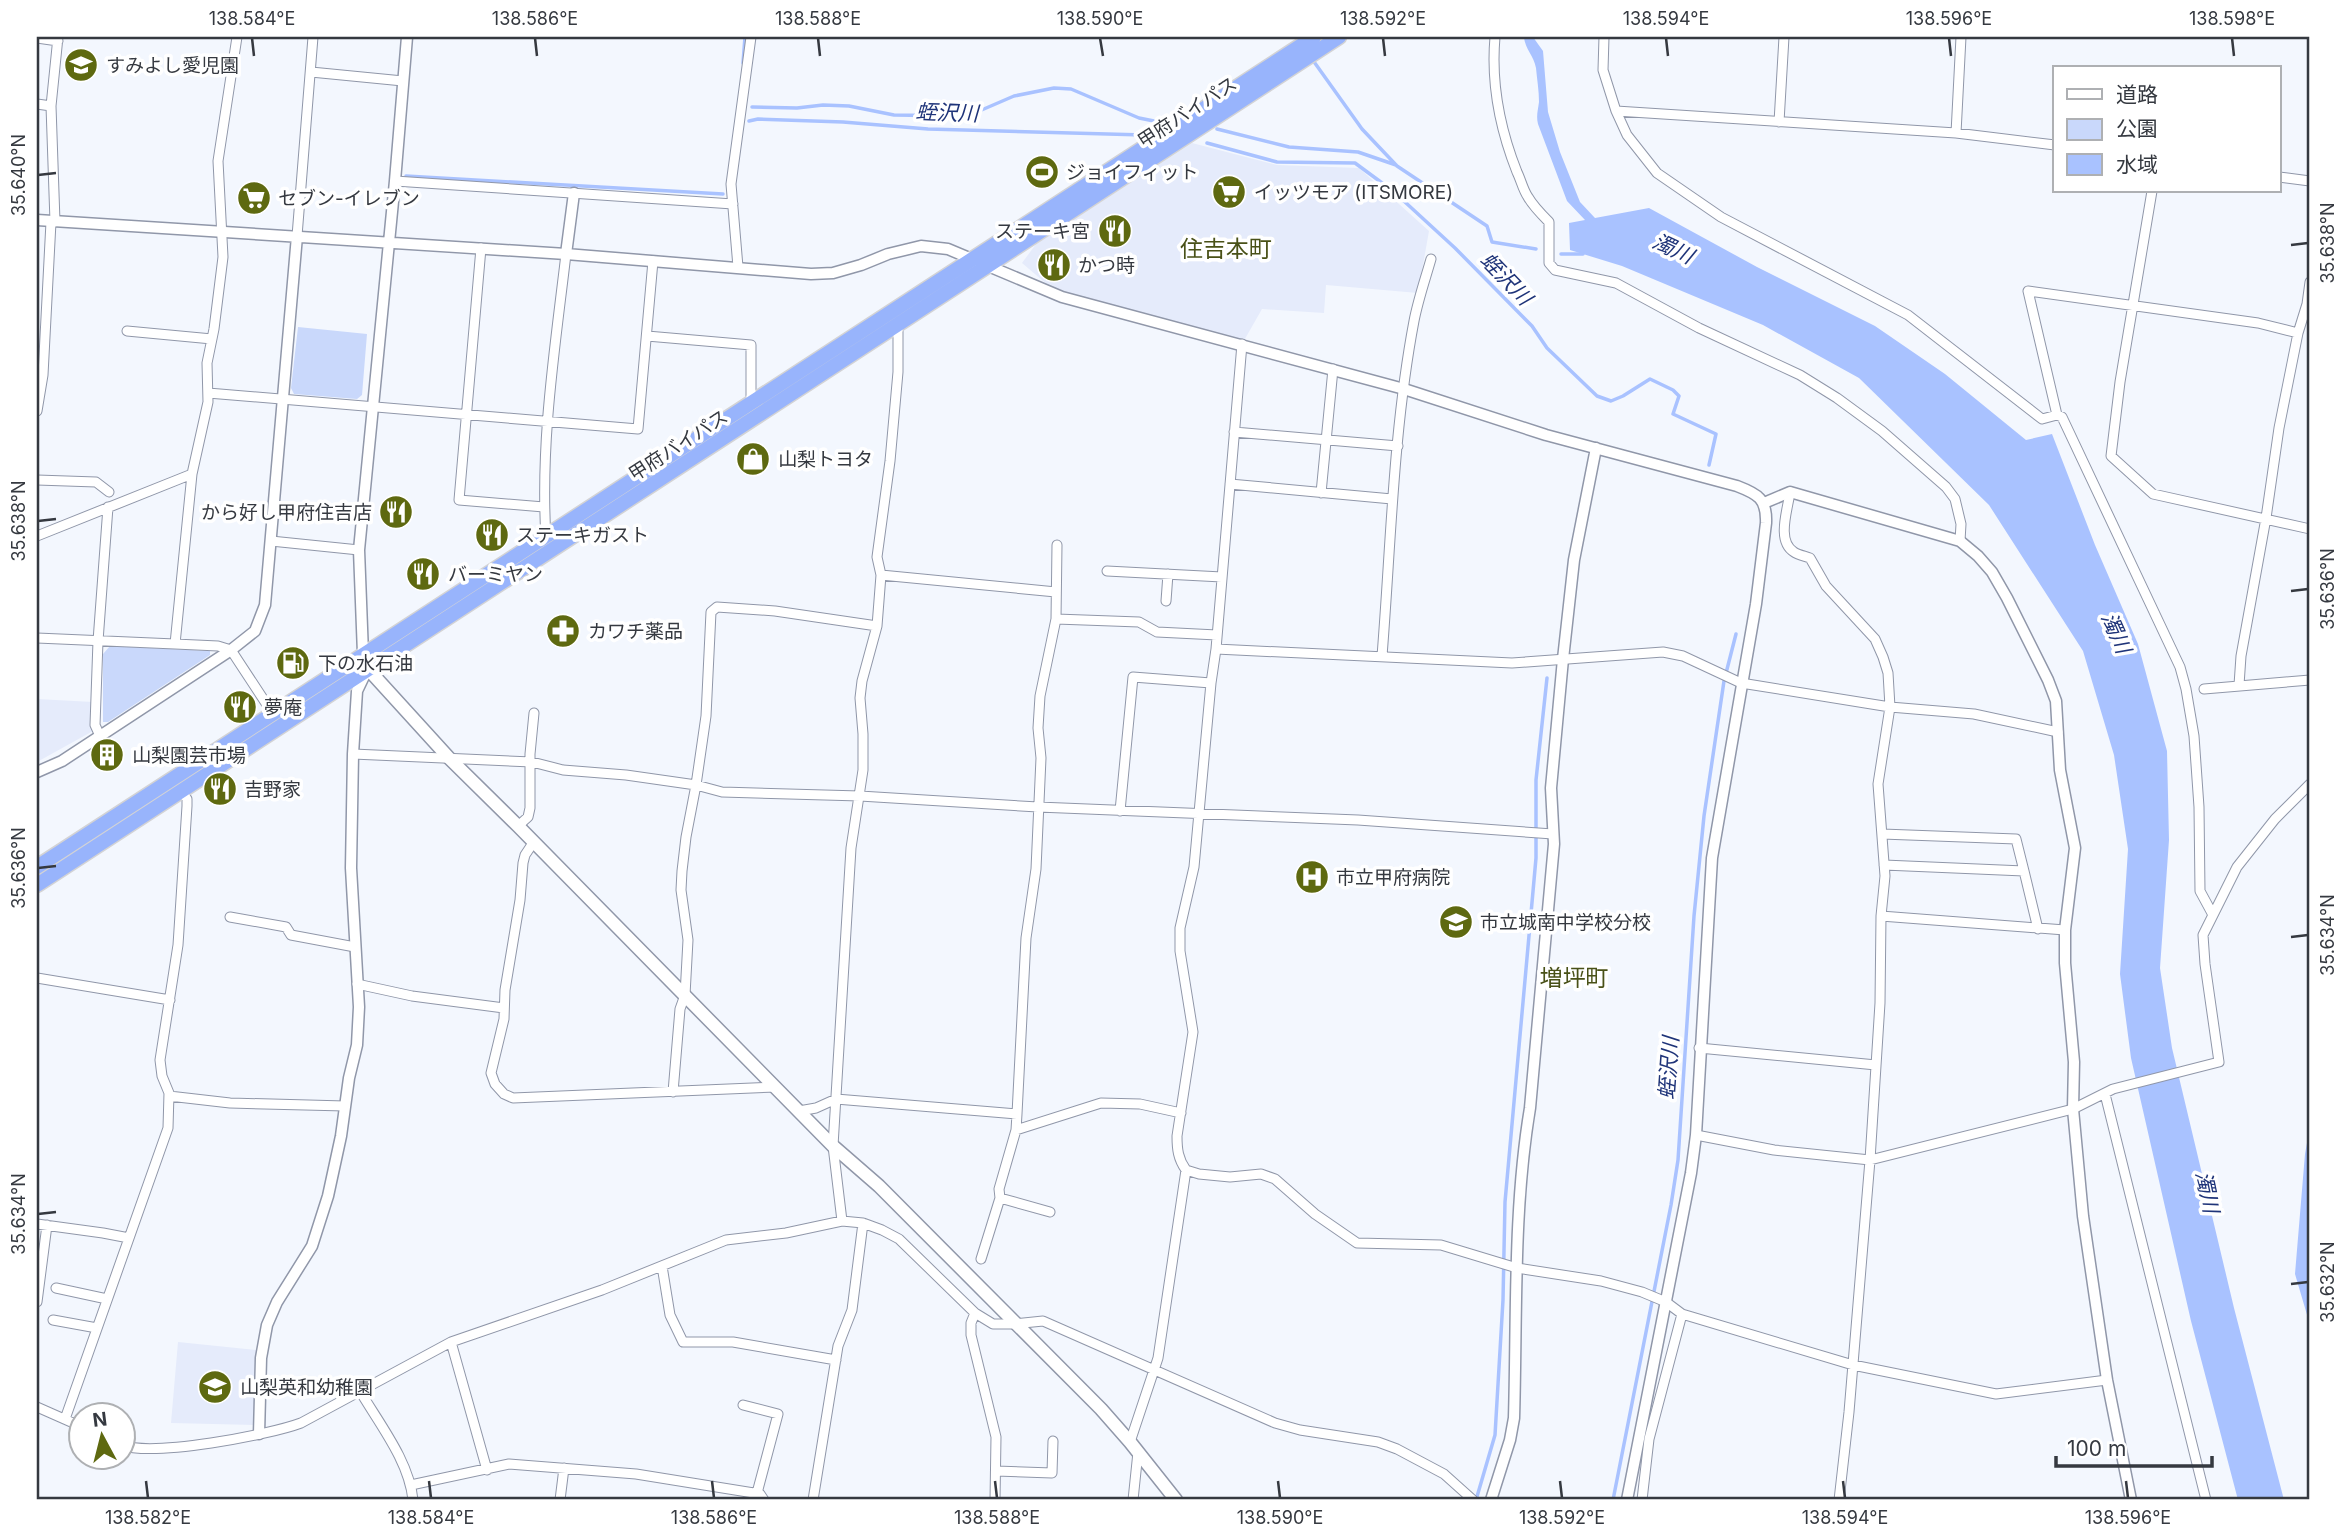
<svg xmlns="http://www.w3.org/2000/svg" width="2347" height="1537" viewBox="0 0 2347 1537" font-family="Inter,'Noto Sans JP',sans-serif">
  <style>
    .built { fill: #e5ebfb }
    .green { fill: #c9d8fb }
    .water { fill: #a9c2ff }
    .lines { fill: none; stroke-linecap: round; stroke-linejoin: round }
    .stream { stroke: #a9c2ff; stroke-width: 3.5 }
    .minor-casing { stroke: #9097a9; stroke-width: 11 }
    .tertiary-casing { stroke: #9097a9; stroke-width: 13 }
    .secondary-casing { stroke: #9097a9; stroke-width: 15 }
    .trunk-casing { stroke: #d3d3d5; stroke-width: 17 }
    .minor { stroke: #fff; stroke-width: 9 }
    .tertiary { stroke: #fff; stroke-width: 10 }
    .secondary { stroke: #fff; stroke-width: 12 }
    .trunk { stroke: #98b4fc; stroke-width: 14 }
    .ticks { fill: none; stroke: #353940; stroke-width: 2.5 }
    .labels { text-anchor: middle; stroke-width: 7; stroke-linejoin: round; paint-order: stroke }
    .poi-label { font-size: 19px; fill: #353940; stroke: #fff; text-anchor: start }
    .street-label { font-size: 19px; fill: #353940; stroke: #fff }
    .water-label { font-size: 21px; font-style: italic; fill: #1f3479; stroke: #fff }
    .quarter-label { font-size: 23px; fill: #495118; stroke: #fff }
    .neatline { fill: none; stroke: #353940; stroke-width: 2.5 }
    .ticks-label { font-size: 18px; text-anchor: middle; fill: #353940 }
  </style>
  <rect width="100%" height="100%" fill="#f3f7fe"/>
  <path class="built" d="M1192,143l85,22 82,3 70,63 -11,62 -92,-8 -2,28 -62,-4 -20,35 -180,-47 -40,-34 14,-19z
    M37,699l56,3v29l-56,31z
    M178,1342l78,8 -1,75 -84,-2z"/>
  <path class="green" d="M298,327l69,7 -5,61 -5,4 -63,-5 -3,-6z
    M110,646l100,5v4l-102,67h-5v-68z"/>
  <path class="water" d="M1524,37h9l10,14 5,61 12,40 20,50 15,16 54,-10 108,59 118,59 70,48 81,66 26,-6 43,111 43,99 29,107 2,89 -9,128 12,80 62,260 50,192h-46l-47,-179 -60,-263 -11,-84 8,-125 -14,-94 -31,-104 -94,-146 -130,-127 -96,-53 -141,-59 -52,-16 -1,-27 16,-3 -18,-19 -29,-77c-2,-8 0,-14 1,-22 0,-11 -2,-23 -3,-34 -2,-12 -11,-19 -12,-31z
    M2310,1126v199l-15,-51 10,-120z"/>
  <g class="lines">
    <path class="stream" d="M1312,59l50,70 35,37 90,60 5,16 44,7
      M743,63l2,-26
      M752,107l45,1 26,-3 26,1 45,9 65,1 11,-1 44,-19 40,-8 17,1 68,29 20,4
      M749,121l9,-2 85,3 85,7 216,6
      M1217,129l72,18 69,5 38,13
      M1207,143l70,19 78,1 38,28 62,57 77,78 15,22 50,48 14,5 12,-5 27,-17 23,11 6,6 -6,18 43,20 -7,31
      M406,176l317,18
      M1561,254h22
      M1476,1500l19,-65 8,-135 2,-98 31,-344v-78l11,-102
      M1613,1500l58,-295 7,-45 16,-244 10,-100 20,-135 12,-47"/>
    <g class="minor-casing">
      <path id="minor" d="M1495,37c-4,45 5,92 22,135 4,8 6,18 11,25 5,9 14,18 21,25v41l6,7 61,13 83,45 101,47 37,23 45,33 64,56 9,12 6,25 -1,17
        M1604,37l-1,33 13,41 11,24 30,38 64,44 187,98 134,104 15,-4 5,2 118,250 6,22 8,47 5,71 1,84 13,24
        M37,38l21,3
        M311,72l92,9
        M37,104l14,2
        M1616,111l340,22 99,12
        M1779,122l5,-85
        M1956,133l5,-96
        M2279,177l31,4
        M395,181l338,23
        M2152,191l-32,191 -9,74 42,38 157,35
        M55,222l-4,-116 7,-69
        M297,236l16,-199
        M481,248l-22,252 85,7
        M738,267l-7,-83 20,-147
        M127,331l85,8
        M647,336l104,9v52l3,4
        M1242,344l-26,305 -5,34 -17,184 -14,61v23l13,81 -16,104c0,13 1,23 9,34l13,4 31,3 31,-3 14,5 40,35 42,29 84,2 76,23 84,13 41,11 24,10 16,12 171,51 143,29 111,-14
        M208,393l430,36 15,-168
        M37,411l6,-36 8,-153
        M2057,415l-29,-124 230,32 40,10
        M1234,432l164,14
        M37,480l59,2 13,10
        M1230,484l162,15
        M1790,492c-2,17 -14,49 4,60 4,3 11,4 16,6l16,28 49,53 8,18 5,16 2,34 -12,77 7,92 -4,40 -1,87 -10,157 -21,252 -10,88
        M1321,493l12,-124
        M37,536l155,-62
        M546,538c-6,-96 9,-190 20,-284
        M271,541l88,9
        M1107,571l115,6
        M881,575l175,17
        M1166,601l2,-27
        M1056,619l83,3 18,10 60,3
        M37,638l138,6 43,2 13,4 42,64
        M175,644l17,-170 16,-72 -1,-39 7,-34 9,-72 -5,-96 19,-124
        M1216,649l296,14 151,-11 20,4 58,27 149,24 84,7 84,18
        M1382,656c9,-112 11,-224 32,-335 4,-21 11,-41 17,-62
        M2239,685l2,-29 25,-138 13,-90 19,-95 9,-29 3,-22
        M2204,689l106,-9
        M100,736l-5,-11 3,-84 10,-134
        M353,754l179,8 31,8 63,5 70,10 26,7 138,4 178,11 320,13 195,14
        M1120,811l13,-134 78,6
        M518,826l10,-9 2,-9v-54l4,-41
        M1882,834l134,5 8,32
        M533,843l-8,12 -2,8 -3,37 -15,90 -1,29 -13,54 4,11 9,10 9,4 263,-11
        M1884,865l140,6 14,58
        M1881,916l184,14
        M230,917l56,10 5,8 64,12
        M37,978l133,22
        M357,984l55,12 92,12
        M1699,1048l177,17
        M673,1092l7,-83 5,-14 3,-55 -7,-50 1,-19 4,-34 10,-52 10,-69 5,-104 6,-5 58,4 102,15
        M2105,1094l101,406
        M169,1096l61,7 115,3
        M799,1111l17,-3 20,-9 181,15
        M1016,1130l85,-27 39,1 41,9
        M1696,1135l78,15 96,10 203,-51 40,-20 106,-27 -14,-98 -2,-29 34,-68 38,-48 35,-35
        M1000,1198l50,14
        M842,1221l-9,-75 18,-298 12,-78v-36l-3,-36 2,-17 15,-55 4,-51 -4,-18 13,-96 8,-89v-48
        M37,1224l66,9 26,5
        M981,1259l19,-61 -1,-9 17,-59 1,-16 9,-176 10,-69 5,-111 -3,-30 2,-32 16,-77 1,-74
        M662,1266l8,49 13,27h50l103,18
        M56,1288l51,11
        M37,1302l10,-77
        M975,1313l-4,10v12l25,102 -1,63
        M53,1320l44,8
        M451,1342l36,128
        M360,1391c20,34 49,70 53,109
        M743,1405l35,9 -21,79
        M37,1407l43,19
        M65,1419l103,-291 1,-35 -7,-17 -2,-16 18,-115 9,-139v-7l-5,-7
        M1130,1442l28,-84 28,-188
        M122,1445c31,12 147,-10 179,-22l150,-81 151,-52 124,-50 60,-7 56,-12 21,2 19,7 17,9 76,74 18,11h21l29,-3 232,102 25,7 78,12 19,7 47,25 29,26
        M996,1471l56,2 1,-32
        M411,1485l98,-21 127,10 124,20 4,6
        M560,1500l4,-32
        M813,1500l25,-154 14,-36 11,-87
        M1133,1500l5,-48
        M1642,1500l7,-61 33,-125"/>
    </g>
    <g class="tertiary-casing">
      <path id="tertiary" d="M37,220l529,34 245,20 22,-1 28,-8 27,-11 33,-8 27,3 114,48 342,92 142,46 191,51c21,8 30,13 29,37l-10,81 -44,254 -16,277 -5,38 -64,327
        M566,254l8,-61
        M1764,503l26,-11 170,49 18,15 14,16 15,26 41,82 8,21 4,69 15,78 -10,82v33l9,99 -1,47 10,107 24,164 24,120
        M363,654l-4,-104 36,-369 12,-144
        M37,772l25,-11 169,-111 24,-19 10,-26 32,-369
        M259,1434l2,-76 6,-33 10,-23 35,-56 16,-50 13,-60 8,-58 8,-33 2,-38 -8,-139 2,-114 4,-63 10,-21
        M1491,1500l19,-60 4,-22c3,-103 -1,-208 16,-310l24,-264 -3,-56 12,-129 11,-99 22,-112"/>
    </g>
    <g class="secondary-casing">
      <path id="secondary" d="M365,661l3,8 81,89 69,68 315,320 46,40 222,223 29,33 46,58"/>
    </g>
    <g class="trunk-casing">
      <path id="trunk" d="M37,867l1277,-830
        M37,885l1302,-848"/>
    </g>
    <use href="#minor" class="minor"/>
    <use href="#tertiary" class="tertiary"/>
    <use href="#secondary" class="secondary"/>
    <use href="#trunk" class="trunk"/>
  </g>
  <path class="ticks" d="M252,38l2,18M535,38l2,18M818,38l2,18M1100,38l3,18M1383,38l2,18M1666,38l2,18M1949,38l2,18M2232,38l2,18M38,175l18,-2M2291,245l17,-2M38,521l18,-2M2291,591l17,-2M38,868l18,-2M2291,937l17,-2M38,1214l18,-2M2291,1284l17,-2M146,1481l2,17M429,1481l2,17M712,1481l2,17M995,1481l2,17M1278,1481l2,17M1560,1481l2,17M1843,1481l2,17M2126,1481l2,17"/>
  <defs>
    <g id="school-disc" transform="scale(1.75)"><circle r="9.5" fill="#5e6910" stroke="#fff"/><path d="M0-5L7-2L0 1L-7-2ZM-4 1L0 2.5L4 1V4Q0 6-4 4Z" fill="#fff"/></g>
    <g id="stadium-disc" transform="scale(1.75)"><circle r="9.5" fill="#5e6910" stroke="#fff"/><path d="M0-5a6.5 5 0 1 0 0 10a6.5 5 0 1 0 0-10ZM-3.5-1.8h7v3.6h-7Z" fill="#fff"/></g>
    <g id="supermarket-disc" transform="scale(1.75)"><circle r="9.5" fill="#5e6910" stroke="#fff"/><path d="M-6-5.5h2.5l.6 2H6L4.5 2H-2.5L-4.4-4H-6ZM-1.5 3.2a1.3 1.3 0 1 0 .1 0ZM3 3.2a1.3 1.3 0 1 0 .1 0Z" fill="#fff"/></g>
    <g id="restaurant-disc" transform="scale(1.75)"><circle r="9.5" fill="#5e6910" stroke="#fff"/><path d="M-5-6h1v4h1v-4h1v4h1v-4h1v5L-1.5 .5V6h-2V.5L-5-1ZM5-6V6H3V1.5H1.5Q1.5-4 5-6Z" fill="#fff"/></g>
    <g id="shop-disc" transform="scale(1.75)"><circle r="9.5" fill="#5e6910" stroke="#fff"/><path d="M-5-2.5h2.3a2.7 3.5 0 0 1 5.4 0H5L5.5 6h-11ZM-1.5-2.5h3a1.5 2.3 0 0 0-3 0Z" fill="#fff"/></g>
    <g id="pharmacy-disc" transform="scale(1.75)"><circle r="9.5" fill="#5e6910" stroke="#fff"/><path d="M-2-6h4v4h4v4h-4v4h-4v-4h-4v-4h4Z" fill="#fff"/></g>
    <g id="fuel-disc" transform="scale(1.75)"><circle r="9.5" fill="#5e6910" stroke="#fff"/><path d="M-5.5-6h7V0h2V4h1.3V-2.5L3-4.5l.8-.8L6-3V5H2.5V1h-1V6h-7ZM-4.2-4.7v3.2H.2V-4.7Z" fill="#fff"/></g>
    <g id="building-disc" transform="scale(1.75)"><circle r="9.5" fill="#5e6910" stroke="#fff"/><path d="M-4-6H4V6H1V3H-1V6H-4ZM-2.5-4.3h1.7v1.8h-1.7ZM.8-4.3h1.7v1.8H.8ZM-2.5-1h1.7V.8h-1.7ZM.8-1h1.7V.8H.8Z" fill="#fff"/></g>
    <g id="hospital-disc" transform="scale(1.75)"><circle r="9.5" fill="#5e6910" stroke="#fff"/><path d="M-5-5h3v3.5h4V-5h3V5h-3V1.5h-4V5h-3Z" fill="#fff"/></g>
  </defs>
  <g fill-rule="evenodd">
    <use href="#school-disc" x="81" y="65"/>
    <use href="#stadium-disc" x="1042" y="172"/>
    <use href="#supermarket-disc" x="1229" y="192"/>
    <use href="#supermarket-disc" x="254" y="198"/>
    <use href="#restaurant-disc" x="1115" y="231"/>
    <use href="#restaurant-disc" x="1054" y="265"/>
    <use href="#shop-disc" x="753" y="459"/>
    <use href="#restaurant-disc" x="396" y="512"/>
    <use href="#restaurant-disc" x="492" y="535"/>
    <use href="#restaurant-disc" x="423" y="574"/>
    <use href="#pharmacy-disc" x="563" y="631"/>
    <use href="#fuel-disc" x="293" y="663"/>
    <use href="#restaurant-disc" x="240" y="707"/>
    <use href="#building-disc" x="107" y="755"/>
    <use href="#restaurant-disc" x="220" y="789"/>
    <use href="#hospital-disc" x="1312" y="877"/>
    <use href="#school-disc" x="1456" y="922"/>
    <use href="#school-disc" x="215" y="1387"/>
  </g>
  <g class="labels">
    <g class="poi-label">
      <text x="106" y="72">すみよし愛児園</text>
      <text x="1066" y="179">ジョイフィット</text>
      <text x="1254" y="199">イッツモア (ITSMORE)</text>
      <text x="278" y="205">セブン-イレブン</text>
      <text x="1090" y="238" text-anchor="end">ステーキ宮</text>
      <text x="1078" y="272">かつ時</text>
      <text x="778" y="466">山梨トヨタ</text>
      <text x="372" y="519" text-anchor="end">から好し甲府住吉店</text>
      <text x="516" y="542">ステーキガスト</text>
      <text x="448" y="581">バーミヤン</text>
      <text x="588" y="638">カワチ薬品</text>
      <text x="318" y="670">下の水石油</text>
      <text x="264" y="714">夢庵</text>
      <text x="132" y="762">山梨園芸市場</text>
      <text x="244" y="796">吉野家</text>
      <text x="1336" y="884">市立甲府病院</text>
      <text x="1480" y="929">市立城南中学校分校</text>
      <text x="240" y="1394">山梨英和幼稚園</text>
    </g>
    <g class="street-label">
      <text transform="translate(1187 112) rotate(-33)" y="7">甲府バイパス</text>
      <text transform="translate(678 445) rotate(-33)" y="7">甲府バイパス</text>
    </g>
    <g class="water-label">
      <text transform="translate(947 113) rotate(2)" y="7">蛭沢川</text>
      <text transform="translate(1673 249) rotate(25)" y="7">濁川</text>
      <text transform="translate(1506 279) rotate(46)" y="7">蛭沢川</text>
      <text transform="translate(2116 633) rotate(66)" y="7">濁川</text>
      <text transform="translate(1669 1068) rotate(-86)" y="7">蛭沢川</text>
      <text transform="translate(2207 1192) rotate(78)" y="7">濁川</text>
    </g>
    <g class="quarter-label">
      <text x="1226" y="257">住吉本町</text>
      <text x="1574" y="986">増坪町</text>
    </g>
  </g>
  <rect width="2347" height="1537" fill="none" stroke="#ffffff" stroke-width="77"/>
  <rect x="2053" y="66" width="228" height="126" fill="#ffffff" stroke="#aeb0b3" stroke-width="2"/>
  <rect x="2067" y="89" width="35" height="10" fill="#ffffff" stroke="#aeb0b3" stroke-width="2"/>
  <text x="2116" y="102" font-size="21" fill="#353940">道路</text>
  <rect x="2067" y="119" width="35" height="21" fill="#c9d8fb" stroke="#aeb0b3" stroke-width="2"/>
  <text x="2116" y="136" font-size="21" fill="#353940">公園</text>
  <rect x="2067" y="154" width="35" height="21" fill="#a9c2ff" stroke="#aeb0b3" stroke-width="2"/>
  <text x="2116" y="172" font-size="21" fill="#353940">水域</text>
  <g transform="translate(102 1436) rotate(353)"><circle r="33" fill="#ffffff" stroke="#aeb0b3" stroke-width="2"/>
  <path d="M0-5L12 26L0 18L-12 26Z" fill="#5e6910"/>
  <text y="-10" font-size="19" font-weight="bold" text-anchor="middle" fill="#353940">N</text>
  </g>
  <path d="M2056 1456v10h156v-10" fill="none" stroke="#353940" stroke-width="3.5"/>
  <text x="2067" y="1456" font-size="21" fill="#353940" stroke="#ffffff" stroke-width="5" paint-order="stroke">100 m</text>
  <rect x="38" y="38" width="2270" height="1460" class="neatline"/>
  <g class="ticks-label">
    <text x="252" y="25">138.584°E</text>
    <text x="535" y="25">138.586°E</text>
    <text x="818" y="25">138.588°E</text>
    <text x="1100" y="25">138.590°E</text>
    <text x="1383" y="25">138.592°E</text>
    <text x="1666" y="25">138.594°E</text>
    <text x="1949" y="25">138.596°E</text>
    <text x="2232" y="25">138.598°E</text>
    <text transform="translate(19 175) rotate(-90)" y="6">35.640°N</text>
    <text transform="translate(2328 243) rotate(-90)" y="6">35.638°N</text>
    <text transform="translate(19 521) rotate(-90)" y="6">35.638°N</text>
    <text transform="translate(2328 589) rotate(-90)" y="6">35.636°N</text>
    <text transform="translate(19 868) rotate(-90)" y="6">35.636°N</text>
    <text transform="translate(2328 935) rotate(-90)" y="6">35.634°N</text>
    <text transform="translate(19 1214) rotate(-90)" y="6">35.634°N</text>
    <text transform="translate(2328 1282) rotate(-90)" y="6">35.632°N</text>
    <text x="148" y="1524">138.582°E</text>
    <text x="431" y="1524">138.584°E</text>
    <text x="714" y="1524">138.586°E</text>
    <text x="997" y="1524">138.588°E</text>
    <text x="1280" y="1524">138.590°E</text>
    <text x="1562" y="1524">138.592°E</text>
    <text x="1845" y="1524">138.594°E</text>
    <text x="2128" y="1524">138.596°E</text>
  </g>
</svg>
